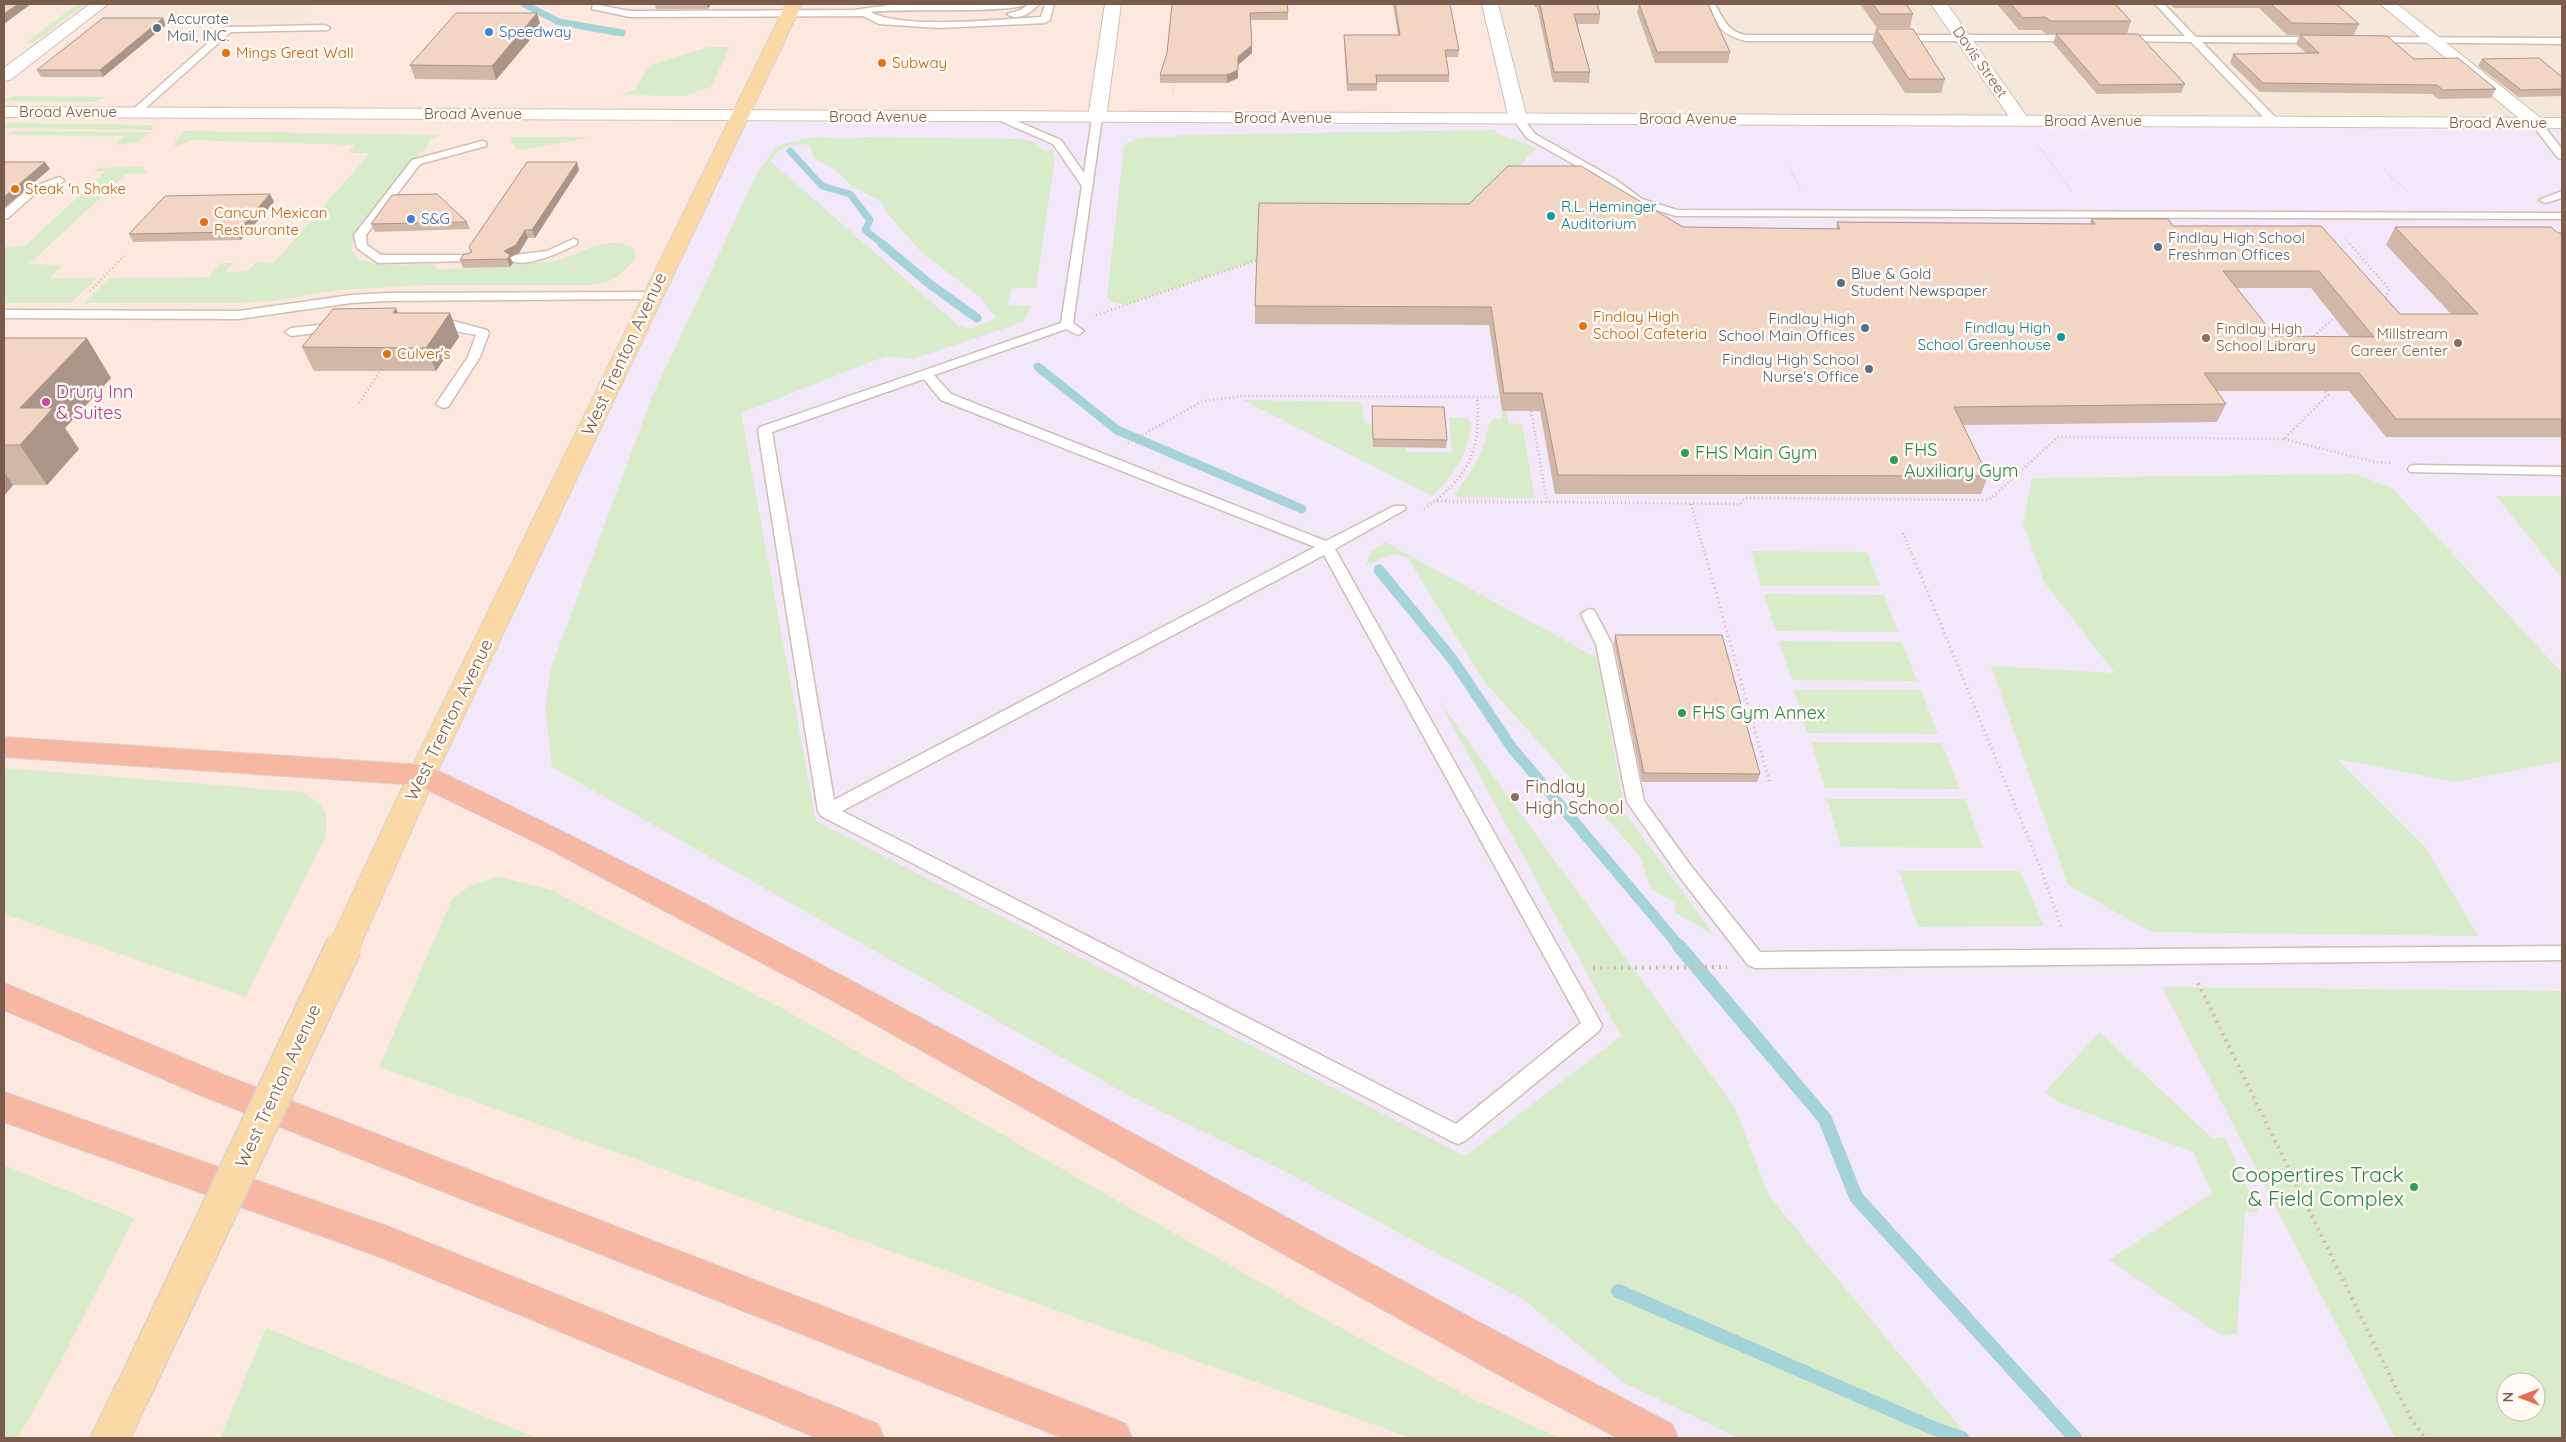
<svg xmlns="http://www.w3.org/2000/svg" width="2566" height="1442" viewBox="0 0 2566 1442" font-family="Quicksand,sans-serif">
  <style>
    .residential { fill: #f5e8da }
    .commercial { fill: #fde8e0; fill-rule: evenodd }
    .education { fill: #f3e8fa; fill-rule: evenodd }
    .green { fill: #d8ecc9; fill-rule: evenodd }
    .lines { fill: none; stroke-linecap: round; stroke-linejoin: round }
    .stream-far3 { stroke: #a5d3da; stroke-width: 7 }
    .stream-far2 { stroke: #a5d3da; stroke-width: 9 }
    .stream-far1 { stroke: #a5d3da; stroke-width: 11 }
    .stream { stroke: #a5d3da; stroke-width: 14 }
    .service-casing { stroke: #d1beb0; stroke-width: 3 }
    .minor-casing { stroke: #d1beb0; stroke-width: 2 }
    .tertiary-casing { stroke: #d1beb0; stroke-width: 2 }
    .secondary-casing { stroke: #d6c0b0; stroke-width: 2 }
    .primary-casing { stroke: #dad1cd; stroke-width: 2 }
    .motorway-casing { stroke: #dad1cd; stroke-width: 2 }
    .path-far3 { stroke: #d9b8a5; stroke-width: 2; stroke-dasharray: 0.5 2.5; stroke-linecap: butt }
    .path-far2 { stroke: #d9b8a5; stroke-width: 2.5; stroke-dasharray: 1 3; stroke-linecap: butt }
    .path-far1 { stroke: #d9b8a5; stroke-width: 3; stroke-dasharray: 1 4; stroke-linecap: butt }
    .path { stroke: #d9b8a5; stroke-width: 4; stroke-dasharray: 2 5; stroke-linecap: butt }
    .service { fill: #fff; fill-rule: evenodd }
    .minor { fill: #fff; fill-rule: evenodd }
    .tertiary { fill: #fff; fill-rule: evenodd }
    .secondary { fill: #fff; fill-rule: evenodd }
    .primary { fill: #fbd9a5; fill-rule: evenodd }
    .motorway { fill: #f7b7a3; fill-rule: evenodd }
    .primary-bridge-far1-casing { stroke: #dad1cd; stroke-width: 30; stroke-linecap: butt }
    .primary-bridge-casing { stroke: #dad1cd; stroke-width: 38; stroke-linecap: butt }
    .primary-bridge-far1 { stroke: #fbd9a5; stroke-width: 28 }
    .primary-bridge { stroke: #fbd9a5; stroke-width: 35 }
    .wall { fill: #d1b7a8; fill-rule: evenodd }
    .shaded-wall { fill: #aa9588 }
    .building { fill: #f3d5c3; stroke: #aa9588; fill-rule: evenodd }
    .service-dot { fill: #5c6f8a; stroke: #fffaf3; stroke-width: 2 }
    .shop-dot { fill: #3f7fe0; stroke: #fffaf3; stroke-width: 2 }
    .food-dot { fill: #e8710a; stroke: #fffaf3; stroke-width: 2 }
    .culture-dot { fill: #0f9aa8; stroke: #fffaf3; stroke-width: 2 }
    .education-dot { fill: #8d6e63; stroke: #fffaf3; stroke-width: 2 }
    .hotel-dot { fill: #d1479c; stroke: #fffaf3; stroke-width: 2 }
    .leisure-dot { fill: #2e9e5b; stroke: #fffaf3; stroke-width: 2 }
    .labels { text-anchor: middle; stroke-width: 5; stroke-linejoin: round; paint-order: stroke }
    .far-service-label { font-size: 15px; fill: #4e5e75; stroke: #fffaf3; text-anchor: start }
    .far-shop-label { font-size: 15px; fill: #366cbe; stroke: #fffaf3; text-anchor: start }
    .far-food-label { font-size: 15px; fill: #c56008; stroke: #fffaf3; text-anchor: start }
    .far-street-label { font-size: 15px; fill: #7a5c4d; stroke: #fffaf3 }
    .far-culture-label { font-size: 15px; fill: #0d838f; stroke: #fffaf3; text-anchor: start }
    .far-education-label { font-size: 15px; fill: #785e54; stroke: #fffaf3; text-anchor: start }
    .street-label { font-size: 18px; fill: #7a5c4d; stroke: #fffaf3 }
    .hotel-label { font-size: 18px; fill: #b23c85; stroke: #fffaf3; text-anchor: start }
    .leisure-label { font-size: 18px; fill: #27864d; stroke: #fffaf3; text-anchor: start }
    .education-label { font-size: 18px; fill: #785e54; stroke: #fffaf3; text-anchor: start }
    .near-leisure-label { font-size: 21px; fill: #27864d; stroke: #fffaf3; text-anchor: end }
  </style>
  <rect width="100%" height="100%" fill="#fdf6ec"/>
  <path class="residential" d="M99,4h216l-23,19 -214,-3z
    M1490,4h1072v119l-1044,-4z"/>
  <path class="commercial" d="M4,4h95l-20,16 213,3 23,-19h1175l28,114 1044,5v1315h-2558zM2506,1382h30v30h-30z"/>
  <path class="education" d="M739,115l1823,8v1315h-904l-1236,-663zM2506,1382h30v30h-30z"/>
  <path class="green" d="M77,4h8l-52,39 -9,1z
    M708,47h22l-19,40 -26,9 -66,-1 15,-5 14,-22 5,-4z
    M13,96l92,1 -11,5 -86,-1 -4,-2z
    M4,123l148,2 1,2 -1,3 -148,-2z
    M1495,130l3,4 39,14 -72,70 -207,42 -133,45 -14,-3 -4,-5 17,-151c15,-13 35,-9 54,-9l1,-2z
    M12,131l139,1 -14,10 -20,3 -1,-1 8,-8 -117,-1z
    M185,131l255,4 -10,5 -5,10 -6,3 -64,85 -4,12 9,10 21,5 52,-1 5,5 72,-2 4,-4c12,-1 26,1 39,-2 32,-7 43,-24 77,-16l5,6 1,6c-13,17 -23,26 -44,28h-166l-87,5 -65,11 -38,2h-152l25,-25 100,-1 11,-14h13l-7,9 22,-1 8,-9 18,1 96,-110h-19l-2,-2 6,-6 -166,-5 -11,7 -4,-1 2,-7z
    M510,137h82l-68,13 -9,-2z
    M814,137l37,2 13,-2 157,2 13,3 11,9 7,-2 3,9 -19,130h-24l-5,17 24,1 -8,16 -110,37 -27,-3 -145,57 75,408 649,335 156,-120 -182,-335 296,407 34,88 200,242h-231l-115,-56 -99,-82 -236,-127 -162,-79 -574,-327 -7,-60 6,-39 101,-271 106,-226 21,-26zM798,144l12,1 3,13 21,11 19,18 27,14 7,12 35,40 58,44 16,21 -26,11 -11,-3 -189,-165 11,-12z
    M143,166l4,7 -21,1 -97,90 33,1 -12,13h46l-25,25h-67v-56l21,-1 81,-75h-14l6,-3z
    M1243,400l118,2 4,21 7,1 1,23 33,1 1,4h45l-3,-34h18l5,6c-7,36 -14,46 -40,72z
    M1502,411h5l1,12 14,1 13,74 -77,-1 -4,-3c11,-14 23,-30 29,-47 4,-11 2,-19 11,-29l7,1z
    M2356,474l36,14 170,185v88l-107,21 -118,-23 89,89 52,88 -327,-4 -83,-47 -77,-219 124,7 -71,-91 -21,-59 9,-45z
    M2496,496h66v82z
    M1385,542l212,116 28,155 90,123 -40,-24v-9l-25,-15 -10,-32 -157,-176 -76,-123 -16,-3 -26,12 6,-15z
    M1751,551l116,1 13,34h-119z
    M1764,594l120,1 14,37 -122,-1z
    M1779,641l123,1 15,39 -125,-1z
    M1794,690h127l17,44 -131,-1z
    M1811,742l131,1 18,46 -135,-1z
    M4,768l297,24c25,14 28,18 24,46l-79,159 -242,-83z
    M1827,799h138l18,49 -142,-1z
    M1899,871h121l24,55 -126,1z
    M498,876l53,14 234,120 539,309 147,79 89,40h-149l-1032,-371 73,-168 15,-11z
    M2162,987l400,4v447h-167zM2506,1382h30v30h-30z
    M2099,1032l114,107 12,-2 33,75h-13l-8,122 -15,2 -113,-76 103,-67 -19,-41 -133,-49 -15,-11z
    M4,1165l130,53 -74,145 -42,75h-14z
    M266,1328l272,110h-318z"/>
  <g class="lines">
    <path class="stream-far3" d="M524,4l35,18 63,11
      M790,151l32,35 28,8 20,26 -5,10 19,15"/>
    <path class="stream-far2" d="M882,244l49,41 46,33
      M1038,367l79,63 185,79"/>
    <path class="stream-far1" d="M1379,570l74,90 59,88 168,199"/>
    <path class="stream" d="M1679,946l146,173 31,78 219,241
      M1618,1291l315,137 29,10"/>
    <g class="service-casing">
      <path id="service" d="M593,4l37,7 224,-1 43,-6h129c-12,10 -128,4 -155,8 31,18 131,7 170,5l4,-13h9l-4,16 -5,3 -105,5 -61,-4 -16,-8 -233,1 -38,-8z
        M1029,4h10c-8,9 -21,18 -32,10l14,-4z
        M1707,4h8c8,15 13,28 31,31h329l5,3 -5,3h-329c-22,-5 -32,-16 -39,-37z
        M2155,4h9l32,33h124l5,3 -5,3 -118,-1 76,78v4h-8l-79,-82 -72,-1 -2,-2 5,-3h63z
        M325,25l5,3 -2,2 -97,2 -92,82 -9,-2 96,-85z
        M2372,37l190,1v6l-193,-2 -2,-2z
        M1000,114l61,26 23,33 8,-55 5,-3 5,3 -29,205 11,8 -6,4 -12,-6 -132,46 17,19 375,147 68,-35h10l2,3 -71,40 267,476 -3,6 -134,110 -7,3 -7,-3 -630,-325 -3,-5 -60,-381 2,-3 301,-104 21,-137 -29,-42 -57,-25 -1,-2zM924,379l17,21 374,147 -481,253 -62,-368zM1324,555l257,468 -125,101 -614,-313z
        M1518,116l4,1 13,17 80,45 27,20 35,11 885,3v6l-886,-3 -42,-13 -27,-20 -80,-45 -14,-19z
        M2536,120l4,1 22,28v10l-4,-1 -27,-35z
        M482,141l4,1v4l-66,18 -54,71 1,10 14,10h87l6,4 -2,2 -94,2 -21,-15 -3,-13 58,-75z
        M59,177l5,3 -1,2 -27,11 -28,25 -4,1v-9l24,-21z
        M2562,191v7l-17,5 -6,-3z
        M573,239l4,1v4c-13,7 -56,27 -68,15l6,-4 32,-4z
        M652,292l6,4 -2,3 -268,2 -37,2 -112,16 -235,-1v-8l235,1 112,-16 37,-2z
        M453,321l34,9 2,3 -9,24 -32,50 -5,1 -7,-4 32,-47 8,-22c-9,-2 -46,-8 -48,-10l6,-4z
        M337,323l4,1 2,3 -2,3 -50,6 -6,-4 6,-4z
        M2415,465l147,2v8l-152,-3 -2,-3 2,-3z
        M1589,609l5,1 18,34 32,157 47,65 69,86 802,-6v14l-807,8 -7,-3 -69,-89 -52,-74 -31,-158 -15,-30z"/>
    </g>
    <g class="minor-casing">
      <path id="minor" d="M90,4h18l-98,76 -6,1v-13z
        M1482,4h16l29,115 -3,4h-12l-3,-4z
        M2380,4h17l145,115 3,4 -3,4h-12z"/>
    </g>
    <g class="tertiary-casing">
      <path id="tertiary" d="M1105,4h16l-15,114 -3,4h-12l-3,-4z
        M1931,4h16l83,117 -3,4h-12z"/>
    </g>
    <g class="secondary-casing">
      <path id="secondary" d="M4,107l2558,11v10l-2558,-11z"/>
    </g>
    <g class="primary-casing">
      <path id="primary" d="M786,4h16l-366,771 -75,169 -5,9 -11,4 -11,-4 -5,-9 79,-169z
        M130,1379l14,5 5,14 -18,40h-41l26,-54z"/>
    </g>
    <g class="motorway-casing">
      <path id="motorway" d="M4,737l418,28 10,3c423,201 825,441 1240,656l6,14h-60l-117,-62 -673,-378 -283,-151 -127,-62 -414,-28z
        M4,983l220,92 888,343 14,6 6,14h-69l-863,-343 -196,-85z
        M4,1092l383,134 491,198 6,14h-67l-437,-181 -376,-135z"/>
    </g>
    <path class="path-far3" d="M1173,92l1,-9
      M2039,146l33,46
      M1790,167l11,24
      M1515,169l10,-10
      M2385,170l22,22
      M2345,238l6,7"/>
    <path class="path-far2" d="M2350,244l39,45 -4,11
      M90,291l34,-35
      M1096,315l162,-55
      M2311,339l25,-23
      M359,403l21,-32
      M1531,411l16,91
      M2284,439l90,23 19,1
      M1128,443l75,-42 40,-5 257,1
      M1437,501l303,3 5,-6 244,2 69,-63 226,2 44,-44 -5,-7
      M1691,504l14,51
      M1424,509c45,-32 57,-57 53,-112
      M1903,533l9,22"/>
    <path class="path-far1" d="M1705,554l65,230
      M1912,554l129,315 21,61"/>
    <path class="path" d="M1593,968l134,-1
      M2198,983l212,434 15,21"/>
    <use href="#service" class="service"/>
    <use href="#minor" class="minor"/>
    <use href="#tertiary" class="tertiary"/>
    <use href="#secondary" class="secondary"/>
    <use href="#primary" class="primary"/>
    <use href="#motorway" class="motorway"/>
    <g class="primary-bridge-far1-casing">
      <path id="primary-bridge-far1" d="M344,947l1,-3"/>
    </g>
    <g class="primary-bridge-casing">
      <path id="primary-bridge" d="M130,1398l214,-452"/>
    </g>
    <use href="#primary-bridge-far1" class="primary-bridge-far1"/>
    <use href="#primary-bridge" class="primary-bridge"/>
  </g>
  <path class="wall" d="M636,4h75l-3,5h-52l-1,-5z
    M1172,4l116,8v8h-37l1,33 -14,12v13l-11,5h-67v-8l7,-22z
    M1393,4h57l9,46 -1,7h-12l3,18v7h-72v9h-30l-3,-49v-7h54z
    M1534,4h63l3,10 -1,10h-22l13,48 -1,11 -36,-1 -16,-75h-2z
    M1639,4h69l22,48 -2,11h-73l-18,-51z
    M1860,4h46l7,10 -3,14h-33z
    M1997,4h118l16,17 -4,13h-81l-4,-4h-23z
    M2170,4h166l23,20 -5,11h-67l-28,-27h-85z
    M166,25l-63,52h-62l-4,-7z
    M541,27l-45,53 -81,-1 -5,-14z
    M1876,29l69,50 -4,14h-36l-33,-50z
    M2056,34l129,50 -4,9 -84,1 -44,-51z
    M2300,35l114,24 82,30 -5,9 -53,1 -6,-5 -172,-2 -30,-29 3,-9 73,-1 -10,-9z
    M2482,59l80,18v19l-44,1 -40,-31z
    M579,170l-44,68h-7l-9,15 -9,4 3,6 -3,4 -47,1 -3,-8 11,-7 -2,-6z
    M274,202l-33,38 -108,2 -4,-8z
    M2091,219l82,7h148l79,88h51l-65,-69 9,-18 167,6v204h-176l-37,-46h-132l9,13 -9,18 -254,3 25,51 -7,18h-426l-15,-83h-38l-13,-86 -234,-1v-18l428,-79 153,2 1,-7 253,2zM2237,288h74l39,49 -75,-1z
    M467,222l3,7 -95,3 -4,-8z
    M398,313h52l9,24 -23,34h-122l-12,-24z
    M4,338l107,40 -46,50 14,21 -32,36h-34l-9,11z
    M1372,406l75,34 -1,8 -73,-1z
    M1615,635l145,139 -3,8h-115l-28,-139z"/>
  <path class="shaded-wall" d="M18,4h13l-27,20v-10z
    M707,4h4l-3,5z
    M537,13l4,14 -45,53 -4,-14z
    M163,18l3,7 -63,52 -3,-7z
    M1252,45v8l-14,12v13l-11,5v-8l11,-18z
    M45,162l5,7 -46,39v-11z
    M577,162l2,8 -44,68 -3,-8z
    M270,194l4,8 -33,38 -4,-8z
    M525,230l3,8 -9,15 -9,4 3,6 -3,4 -6,-16z
    M396,308l10,24 -13,-19z
    M450,313l9,24 -23,34 -10,-23z
    M87,338l24,40 -46,50 14,21 -32,36 -27,-40v-37z
    M4,472l9,13 -9,11z"/>
  <path class="building" d="M4,4h14l-14,10z
    M1172,4h115l1,8 -38,1 2,32 -14,12v13l-11,5h-67l7,-22z
    M1395,4h55l9,46h-14l4,25h-73l1,9h-29l-4,-49h56z
    M1540,4h57l3,10h-26l16,58h-36z
    M1639,4h69l22,48h-73z
    M1873,4h33l7,10h-33z
    M2011,4h104l16,17h-81l-4,-4 -23,1z
    M2271,4h65l23,20 -67,-1z
    M456,13h81l-45,53 -82,-1z
    M103,18h60l-63,52h-63z
    M1876,29h37l32,50h-36z
    M2056,34h82l47,50 -85,1z
    M2300,35l87,1 27,23 44,-1 38,31 -53,1 -6,-5 -174,-2 -30,-29 86,-1z
    M2539,58l23,19v12l-41,1 -39,-31z
    M4,162h41l-41,35z
    M527,162h50l-45,68h-7l-9,15 -12,6 6,4 -3,4 -47,1 3,-5 9,-3 -3,-5z
    M1508,166h73l102,61 157,2 -3,-7 258,2 -4,-5h77l5,7h148l79,88h78l-83,-87h156l7,6h4v186h-166l-37,-46h-155l22,31 -272,3 34,69 -430,-1 -16,-82h-38l-13,-86 -236,-1 4,-103 210,1zM2223,271h96l55,66 -99,-1z
    M270,194l-33,38 -108,2 36,-38z
    M437,194l30,28 -96,2 21,-29z
    M396,308l-3,5h57l-24,35 -124,-1 31,-38z
    M4,338h83l-67,70h33l-33,37h-16z
    M1372,406l72,1 3,33 -74,-1z
    M1615,635h107l38,139 -116,-1z"/>
  <g class="service-dot">
    <circle cx="157" cy="28" r="5"/>
    <circle cx="2158" cy="247" r="5"/>
    <circle cx="1841" cy="283" r="5"/>
    <circle cx="1865" cy="328" r="5"/>
    <circle cx="1869" cy="369" r="5"/>
  </g>
  <g class="shop-dot">
    <circle cx="489" cy="32" r="5"/>
    <circle cx="411" cy="219" r="5"/>
  </g>
  <g class="food-dot">
    <circle cx="226" cy="53" r="5"/>
    <circle cx="882" cy="63" r="5"/>
    <circle cx="15" cy="189" r="5"/>
    <circle cx="204" cy="222" r="5"/>
    <circle cx="1583" cy="326" r="5"/>
    <circle cx="387" cy="354" r="5"/>
  </g>
  <g class="culture-dot">
    <circle cx="1551" cy="216" r="5"/>
    <circle cx="2061" cy="337" r="5"/>
  </g>
  <g class="education-dot">
    <circle cx="2206" cy="338" r="5"/>
    <circle cx="2458" cy="343" r="5"/>
    <circle cx="1515" cy="797" r="5"/>
  </g>
  <circle class="hotel-dot" cx="46" cy="402" r="5"/>
  <g class="leisure-dot">
    <circle cx="1685" cy="453" r="5"/>
    <circle cx="1894" cy="460" r="5"/>
    <circle cx="1682" cy="713" r="5"/>
    <circle cx="2414" cy="1187" r="5"/>
  </g>
  <g class="labels">
    <g class="far-service-label">
      <text x="167" y="24">Accurate<tspan x="167" dy="17">Mail, INC.</tspan></text>
      <text x="2168" y="243">Findlay High School<tspan x="2168" dy="17">Freshman Offices</tspan></text>
      <text x="1851" y="279">Blue &amp; Gold<tspan x="1851" dy="17">Student Newspaper</tspan></text>
      <text x="1855" y="324" text-anchor="end">Findlay High<tspan x="1855" dy="17">School Main Offices</tspan></text>
      <text x="1859" y="365" text-anchor="end">Findlay High School<tspan x="1859" dy="17">Nurse's Office</tspan></text>
    </g>
    <g class="far-shop-label">
      <text x="499" y="37">Speedway</text>
      <text x="421" y="224">S&amp;G</text>
    </g>
    <g class="far-food-label">
      <text x="236" y="58">Mings Great Wall</text>
      <text x="892" y="68">Subway</text>
      <text x="25" y="194">Steak 'n Shake</text>
      <text x="214" y="218">Cancun Mexican<tspan x="214" dy="17">Restaurante</tspan></text>
      <text x="1593" y="322">Findlay High<tspan x="1593" dy="17">School Cafeteria</tspan></text>
      <text x="397" y="359">Culver's</text>
    </g>
    <g class="far-street-label">
      <text transform="translate(1980 62) rotate(55)" y="5">Davis Street</text>
      <text x="68" y="117">Broad Avenue</text>
      <text x="473" y="119">Broad Avenue</text>
      <text x="878" y="122">Broad Avenue</text>
      <text x="1283" y="123">Broad Avenue</text>
      <text x="1688" y="124">Broad Avenue</text>
      <text x="2093" y="126">Broad Avenue</text>
      <text x="2498" y="128">Broad Avenue</text>
    </g>
    <g class="far-culture-label">
      <text x="1561" y="212">R.L. Heminger<tspan x="1561" dy="17">Auditorium</tspan></text>
      <text x="2051" y="333" text-anchor="end">Findlay High<tspan x="2051" dy="17">School Greenhouse</tspan></text>
    </g>
    <g class="far-education-label">
      <text x="2216" y="334">Findlay High<tspan x="2216" dy="17">School Library</tspan></text>
      <text x="2448" y="339" text-anchor="end">Millstream<tspan x="2448" dy="17">Career Center</tspan></text>
    </g>
    <g class="street-label">
      <text transform="translate(624 354) rotate(-65)" y="6">West Trenton Avenue</text>
      <text transform="translate(449 720) rotate(-64)" y="6">West Trenton Avenue</text>
      <text transform="translate(278 1086) rotate(-65)" y="6">West Trenton Avenue</text>
    </g>
    <g class="hotel-label">
      <text x="56" y="398">Drury Inn<tspan x="56" dy="21">&amp; Suites</tspan></text>
    </g>
    <g class="leisure-label">
      <text x="1904" y="456">FHS<tspan x="1904" dy="21">Auxiliary Gym</tspan></text>
      <text x="1695" y="459">FHS Main Gym</text>
      <text x="1692" y="719">FHS Gym Annex</text>
    </g>
    <g class="education-label">
      <text x="1525" y="793">Findlay<tspan x="1525" dy="21">High School</tspan></text>
    </g>
    <g class="near-leisure-label">
      <text x="2404" y="1182">Coopertires Track<tspan x="2404" dy="24">&amp; Field Complex</tspan></text>
    </g>
  </g>
  <rect width="2566" height="1442" fill="none" stroke="#7a5c4d" stroke-width="10"/>
  <g transform="translate(2521 1397) rotate(270)"><circle r="24" fill="#fffaf3" stroke="#cabbb1"/>
  <path d="M0-4L9 19L0 12L-9 19Z" fill="#e76f51"/>
  <text y="-8" font-size="14" font-weight="bold" text-anchor="middle" fill="#7a5c4d">N</text>
  </g>
</svg>
